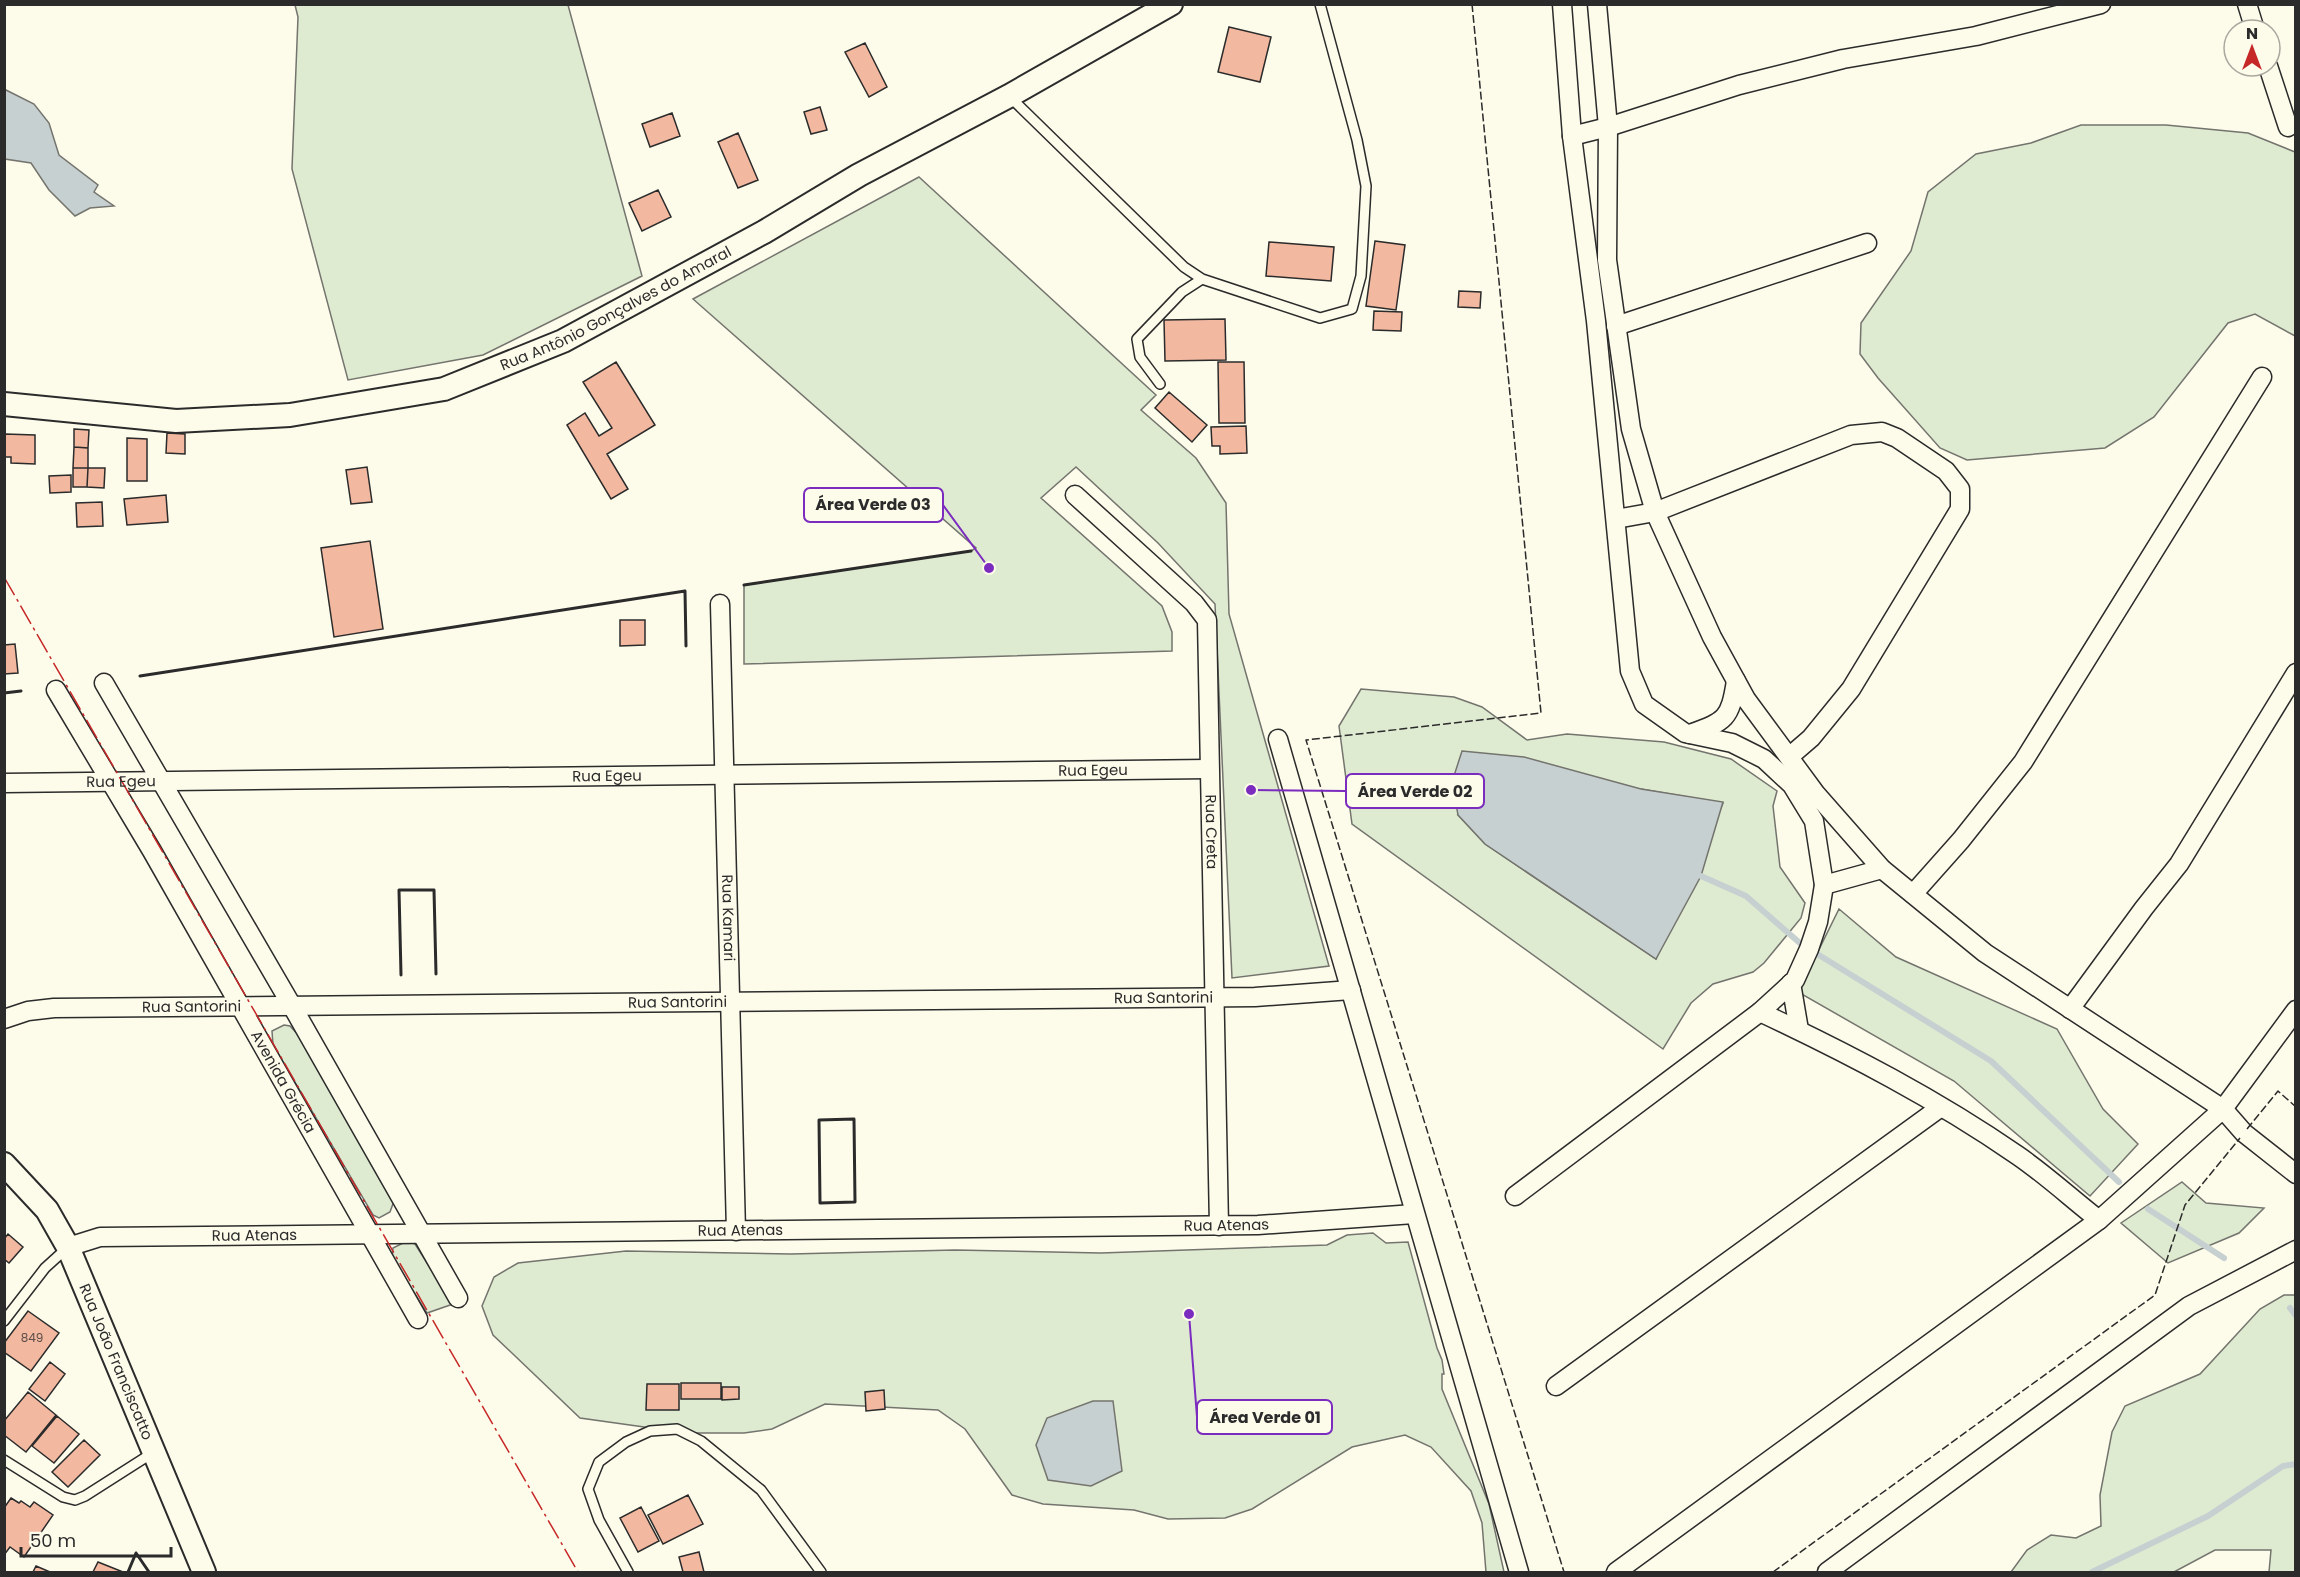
<svg xmlns="http://www.w3.org/2000/svg" width="2300" height="1577" viewBox="0 0 2300 1577" font-family="Poppins,sans-serif">
  <style>
    .green { fill: #deebd1; stroke: #74746e; stroke-width: 1.5; fill-rule: evenodd }
    .water { fill: #c7d0d0; stroke: #74746e; stroke-width: 1.5 }
    .lines { fill: none; stroke-linecap: round; stroke-linejoin: round }
    .stream { stroke: #c7d0d0; stroke-width: 6 }
    .building { fill: #f2b8a0; stroke: #2b2b2b; stroke-width: 1.5 }
    .service-casing { stroke: #2b2b2b; stroke-width: 12 }
    .minor-casing { stroke: #2b2b2b; stroke-width: 21 }
    .tertiary-casing { stroke: #2b2b2b; stroke-width: 26 }
    .service { stroke: #fdfbea; stroke-width: 9 }
    .minor { stroke: #fdfbea; stroke-width: 18 }
    .tertiary { stroke: #fdfbea; stroke-width: 22 }
    .fence { stroke: #2b2b2b; stroke-width: 1.5; stroke-dasharray: 8 3; stroke-linecap: butt }
    .wall { stroke: #2b2b2b; stroke-width: 3 }
    .power { stroke: #c62828; stroke-width: 1.5; stroke-dasharray: 21 4.5 3 4.5; stroke-linecap: butt }
    .labels { text-anchor: middle; stroke-width: 4.5; stroke-linejoin: round; paint-order: stroke }
    .number-label { font-size: 12px; fill: #5d4e48 }
    .street-label { font-size: 15px; fill: #2b2b2b; stroke: #fdfbea }
    .leader { fill: none; stroke: #7b2cbf; stroke-width: 2 }
    .callout-dot { fill: #7b2cbf; stroke: #fdfbea; stroke-width: 2 }
    .callout { fill: #fdfbea; stroke: #7b2cbf; stroke-width: 2 }
    .callout-label { font-size: 16px; text-anchor: middle; font-weight: bold; fill: #2b2b2b }
  </style>
  <rect width="100%" height="100%" fill="#fdfbea"/>
  <path class="green" d="M295,5h273l74,271 -159,79 -135,25 -56,-211 6,-152z
    M2081,125h85l82,8 47,19v184l-40,-22 -27,9 -74,94 -49,31 -138,12 -27,-12 -62,-70 -18,-24 1,-31 50,-72 17,-59 48,-38 55,-11z
    M919,177l237,218 -15,15 55,48 30,45 3,111 100,352 -97,12 -17,-374 -57,-61 -82,-76 -35,31 121,108 10,26v19l-428,13v-79l227,-34 5,-3 -283,-249z
    M1361,689l93,8 28,10 45,33 40,-6 97,8 67,17 46,32 -4,15 7,61 25,36 -4,15 -37,45 -11,9 -40,12 -22,19 -28,46 -311,-225 -13,-98zM1641,789l82,14 -67,156 -171,-115 -27,-29z
    M1839,909l57,48 161,72 46,80 35,35 -48,52 -136,-115 -156,-89z
    M284,1025l6,1 12,13 92,162 -4,11 -11,6 -6,-3 -100,-170 -1,-14z
    M2182,1182l24,21 58,5 -25,25 -71,30 -47,-40z
    M1373,1233l13,10 22,-1 29,106 5,12 2,14h-2v15l47,115 15,68h-18l-4,-49 -11,-32 -40,-44 -26,-12 -53,12 -100,62 -27,9 -57,1 -34,-9 -91,-6 -31,-9 -47,-66 -27,-19 -113,-6 -53,25 -28,4h-57l-107,-15 -87,-83 -11,-29 12,-29 24,-14 108,-12 165,3 164,-4 146,3 226,-8 20,-10z
    M407,1241l8,3 38,60 -26,9 -35,-55 1,-10z
    M2284,1295h12l-1,277h-26l2,-22h-56l-41,22h-163l16,-22 24,-15 25,3 25,-12 -1,-31 12,-63 13,-26 75,-32 60,-65z"/>
  <path class="water" d="M4,89l30,15 15,19 10,32 39,30 -4,7 20,14 -24,2 -15,8 -26,-26 -18,-27 -26,-4z
    M1462,751l62,6 117,32 82,13 -22,74 -45,83 -171,-115 -27,-29 -6,-33z
    M1093,1401h20l9,70 -31,15 -43,-6 -12,-35 11,-27z"/>
  <g class="lines">
    <path class="stream" d="M1701,876l45,20 55,48
      M1814,952l177,109 128,121
      M2148,1209l76,49
      M2290,1308l6,8
      M2092,1572l116,-56 75,-50 13,-2"/>
  </g>
  <path class="building" d="M1229,27l42,10 -11,45 -42,-10z
    M865,43l22,44 -18,10 -24,-45z
    M820,107l7,23 -16,4 -7,-22z
    M672,113l8,23 -30,11 -8,-23z
    M738,133l20,47 -20,8 -20,-46z
    M658,190l13,27 -29,14 -13,-28z
    M1375,241l30,4 -9,65 -30,-4z
    M1269,242l65,5 -3,34 -65,-5z
    M1459,291l22,1 -1,16 -22,-1z
    M1374,311l28,1 -1,19 -28,-1z
    M1225,319l1,41 -61,1 -1,-41z
    M616,362l39,63 -48,29 21,35 -17,10 -44,-74 18,-12 14,23 13,-8 -29,-46z
    M1218,362h26l1,61h-26z
    M1169,392l38,33 -15,17 -37,-34z
    M1246,426l1,27 -27,1v-8h-8l-1,-19z
    M74,429l15,1 -1,18 -14,-1z
    M167,433l18,1v20l-19,-1z
    M5,434l30,1v29l-24,-1v-6h-7z
    M127,438l20,1v42h-20z
    M74,447l14,1v20h-15z
    M367,467l5,35 -21,2 -5,-34z
    M73,468h15l-1,19h-14z
    M88,468h17l-1,20 -17,-1z
    M71,475v17l-21,1 -1,-17z
    M166,495l2,27 -41,3 -3,-26z
    M102,502l1,24 -26,1 -1,-24z
    M370,541l13,88 -49,8 -13,-89z
    M620,620h25v25l-25,1z
    M15,644l3,29 -14,1v-29z
    M8,1234l15,13 -14,16 -5,-4v-20z
    M28,1311l31,22 -28,38 -27,-19v-9z
    M50,1362l15,12 -20,27 -16,-12z
    M681,1383h40v16h-40z
    M647,1384h32v26h-33z
    M722,1387h17v12l-17,1z
    M884,1390l1,19 -19,2 -1,-19z
    M28,1392l28,23 -30,37 -22,-17v-14z
    M57,1416l22,18 -25,29 -22,-17z
    M84,1440l16,15 -32,32 -16,-15z
    M688,1495l15,29 -40,20 -15,-29z
    M11,1498l8,5 2,-2 9,6 4,-5 19,13 -29,42 -14,-10 -6,8v-47z
    M641,1507l18,34 -21,11 -18,-34z
    M699,1552l5,20h-21l-4,-15z
    M98,1562l25,10h-30z
    M36,1566l14,6h-17z"/>
  <g class="lines">
    <g class="service-casing">
      <path id="service" d="M1009,96l175,171 18,12 118,39 32,-9 9,-33 5,-90 -9,-46 -37,-136
        M1160,384l-20,-27 -3,-18 45,-47 20,-13
        M4,1321l41,-53 22,-20
        M4,1460l59,37 12,3 10,-4 69,-44
        M628,1572l-29,-52 -11,-31 11,-27 27,-20 24,-11 27,-2 24,12 60,49 60,82"/>
    </g>
    <g class="minor-casing">
      <g id="minor">
        <path d="M1597,4l11,123 -1,133 24,169 24,83 57,125 34,62 70,95 66,75 103,84 238,156 21,24 52,41"/>
        <path d="M2247,4l8,26"/>
        <path d="M2268,66l20,61"/>
        <path d="M1572,136l36,-9 131,-42 104,-26 133,-23 125,-32"/>
        <path d="M1616,326l251,-83"/>
        <path id="s1" d="M1075,495l119,108 13,17 12,606"/>
        <path d="M1616,519l39,-7 196,-77 31,-3 15,6 49,33 14,18v20l-109,180 -40,49 -22,19"/>
        <path id="s2" d="M720,604l16,627"/>
        <path d="M104,683l188,323 166,292"/>
        <path id="s3" d="M56,690l96,161 266,468"/>
        <path d="M1690,734c36,-13 40,-15 46,-53"/>
        <path d="M1278,739l241,833"/>
        <path id="s4" d="M4,783l1205,-14"/>
        <path d="M1824,885l58,-16"/>
        <path d="M1913,894l48,-54 62,-78 239,-385"/>
        <path d="M1791,983l8,47"/>
        <path d="M2070,1009l74,-101 35,-44 117,-191"/>
        <path d="M1760,1012c89,42 176,87 257,143 28,19 55,44 82,65"/>
        <path id="s5" d="M4,1019l24,-8 26,-3 1201,-11 96,-7"/>
        <path d="M1515,1196l245,-184 35,-32 14,-31 9,-27 6,-37 -10,-64 -22,-36 -28,-26 -32,-16 -47,-10 -41,-29 -14,-33 -34,-350 -24,-185 -10,-132"/>
        <path id="s6" d="M68,1247l32,-10 1158,-12 156,-11"/>
        <path d="M1556,1386l385,-279"/>
        <path d="M1616,1572l483,-352 124,-111 73,-99"/>
        <path d="M1827,1572l362,-266 107,-56"/>
      </g>
    </g>
    <g class="tertiary-casing">
      <g id="tertiary">
        <path id="s7" d="M4,404l172,17 114,-6 154,-26 119,-48 201,-109 95,-57 150,-79 162,-92"/>
        <path id="s8" d="M4,1164l43,46 21,37 136,325"/>
      </g>
    </g>
    <use href="#service" class="service"/>
    <use href="#minor" class="minor"/>
    <use href="#tertiary" class="tertiary"/>
    <path class="fence" d="M1472,4l69,709 -235,27 258,832
      M2247,1129l31,-38 18,16
      M1773,1572l382,-277 30,-90 55,-67"/>
    <path class="wall" d="M744,585l227,-34
      M140,676l545,-85 1,55
      M4,693l17,-2
      M401,975l-2,-85h35l2,84
      M854,1119l1,83 -35,1 -1,-83z
      M128,1572l8,-19 13,19"/>
    <path class="power" d="M4,577l574,995"/>
  </g>
  <g class="labels">
    <g class="number-label">
      <text x="32" y="1342">849</text>
    </g>
    <g class="street-label">
      <text dy="5" stroke="none"><textPath href="#s7" startOffset="633">Rua Antônio Gonçalves do Amaral</textPath></text>
      <text dy="5" stroke="none"><textPath href="#s4" startOffset="1089">Rua Egeu</textPath></text>
      <text dy="5" stroke="none"><textPath href="#s4" startOffset="603">Rua Egeu</textPath></text>
      <text dy="5" stroke="none"><textPath href="#s4" startOffset="117">Rua Egeu</textPath></text>
      <text dy="5" stroke="none"><textPath href="#s1" startOffset="394">Rua Creta</textPath></text>
      <text dy="5" stroke="none"><textPath href="#s2" startOffset="314">Rua Kamari</textPath></text>
      <text dy="5" stroke="none"><textPath href="#s5" startOffset="1161">Rua Santorini</textPath></text>
      <text dy="5" stroke="none"><textPath href="#s5" startOffset="675">Rua Santorini</textPath></text>
      <text dy="5" stroke="none"><textPath href="#s5" startOffset="189">Rua Santorini</textPath></text>
      <text dy="5" stroke="none"><textPath href="#s3" startOffset="453">Avenida Grécia</textPath></text>
      <text dy="5" stroke="none"><textPath href="#s6" startOffset="1160">Rua Atenas</textPath></text>
      <text dy="5" stroke="none"><textPath href="#s6" startOffset="674">Rua Atenas</textPath></text>
      <text dy="5" stroke="none"><textPath href="#s6" startOffset="188">Rua Atenas</textPath></text>
      <text dy="5" stroke="none"><textPath href="#s8" startOffset="230">Rua João Franciscatto</textPath></text>
    </g>
  </g>
  <path class="leader" d="M989 568L943 505M1251 790L1346 791M1189 1314L1197 1417"/>
  <g class="callout-dot">
    <circle cx="989" cy="568" r="6"/>
    <circle cx="1251" cy="790" r="6"/>
    <circle cx="1189" cy="1314" r="6"/>
  </g>
  <g class="callout">
    <rect x="804" y="488" width="139" height="34" rx="6"/>
    <rect x="1346" y="774" width="138" height="34" rx="6"/>
    <rect x="1197" y="1400" width="135" height="34" rx="6"/>
  </g>
  <g class="callout-label">
    <text x="873" y="510">Área Verde 03</text>
    <text x="1415" y="797">Área Verde 02</text>
    <text x="1265" y="1423">Área Verde 01</text>
  </g>
  <rect width="2300" height="1577" fill="none" stroke="#2b2b2b" stroke-width="12"/>
  <g transform="translate(2252 48)"><circle r="28" fill="#fdfbea" stroke="#a9a89e" stroke-width="1.5"/>
  <path d="M0-4.5L10 22L0 15L-10 22Z" fill="#c62828"/>
  <text y="-9" font-size="16" font-weight="bold" text-anchor="middle" fill="#2b2b2b">N</text>
  </g>
  <path d="M21 1547v9h150v-9" fill="none" stroke="#2b2b2b" stroke-width="3"/>
  <text x="30" y="1547" font-size="18" fill="#2b2b2b" stroke="#fdfbea" stroke-width="4.5" paint-order="stroke">50 m</text>
</svg>
